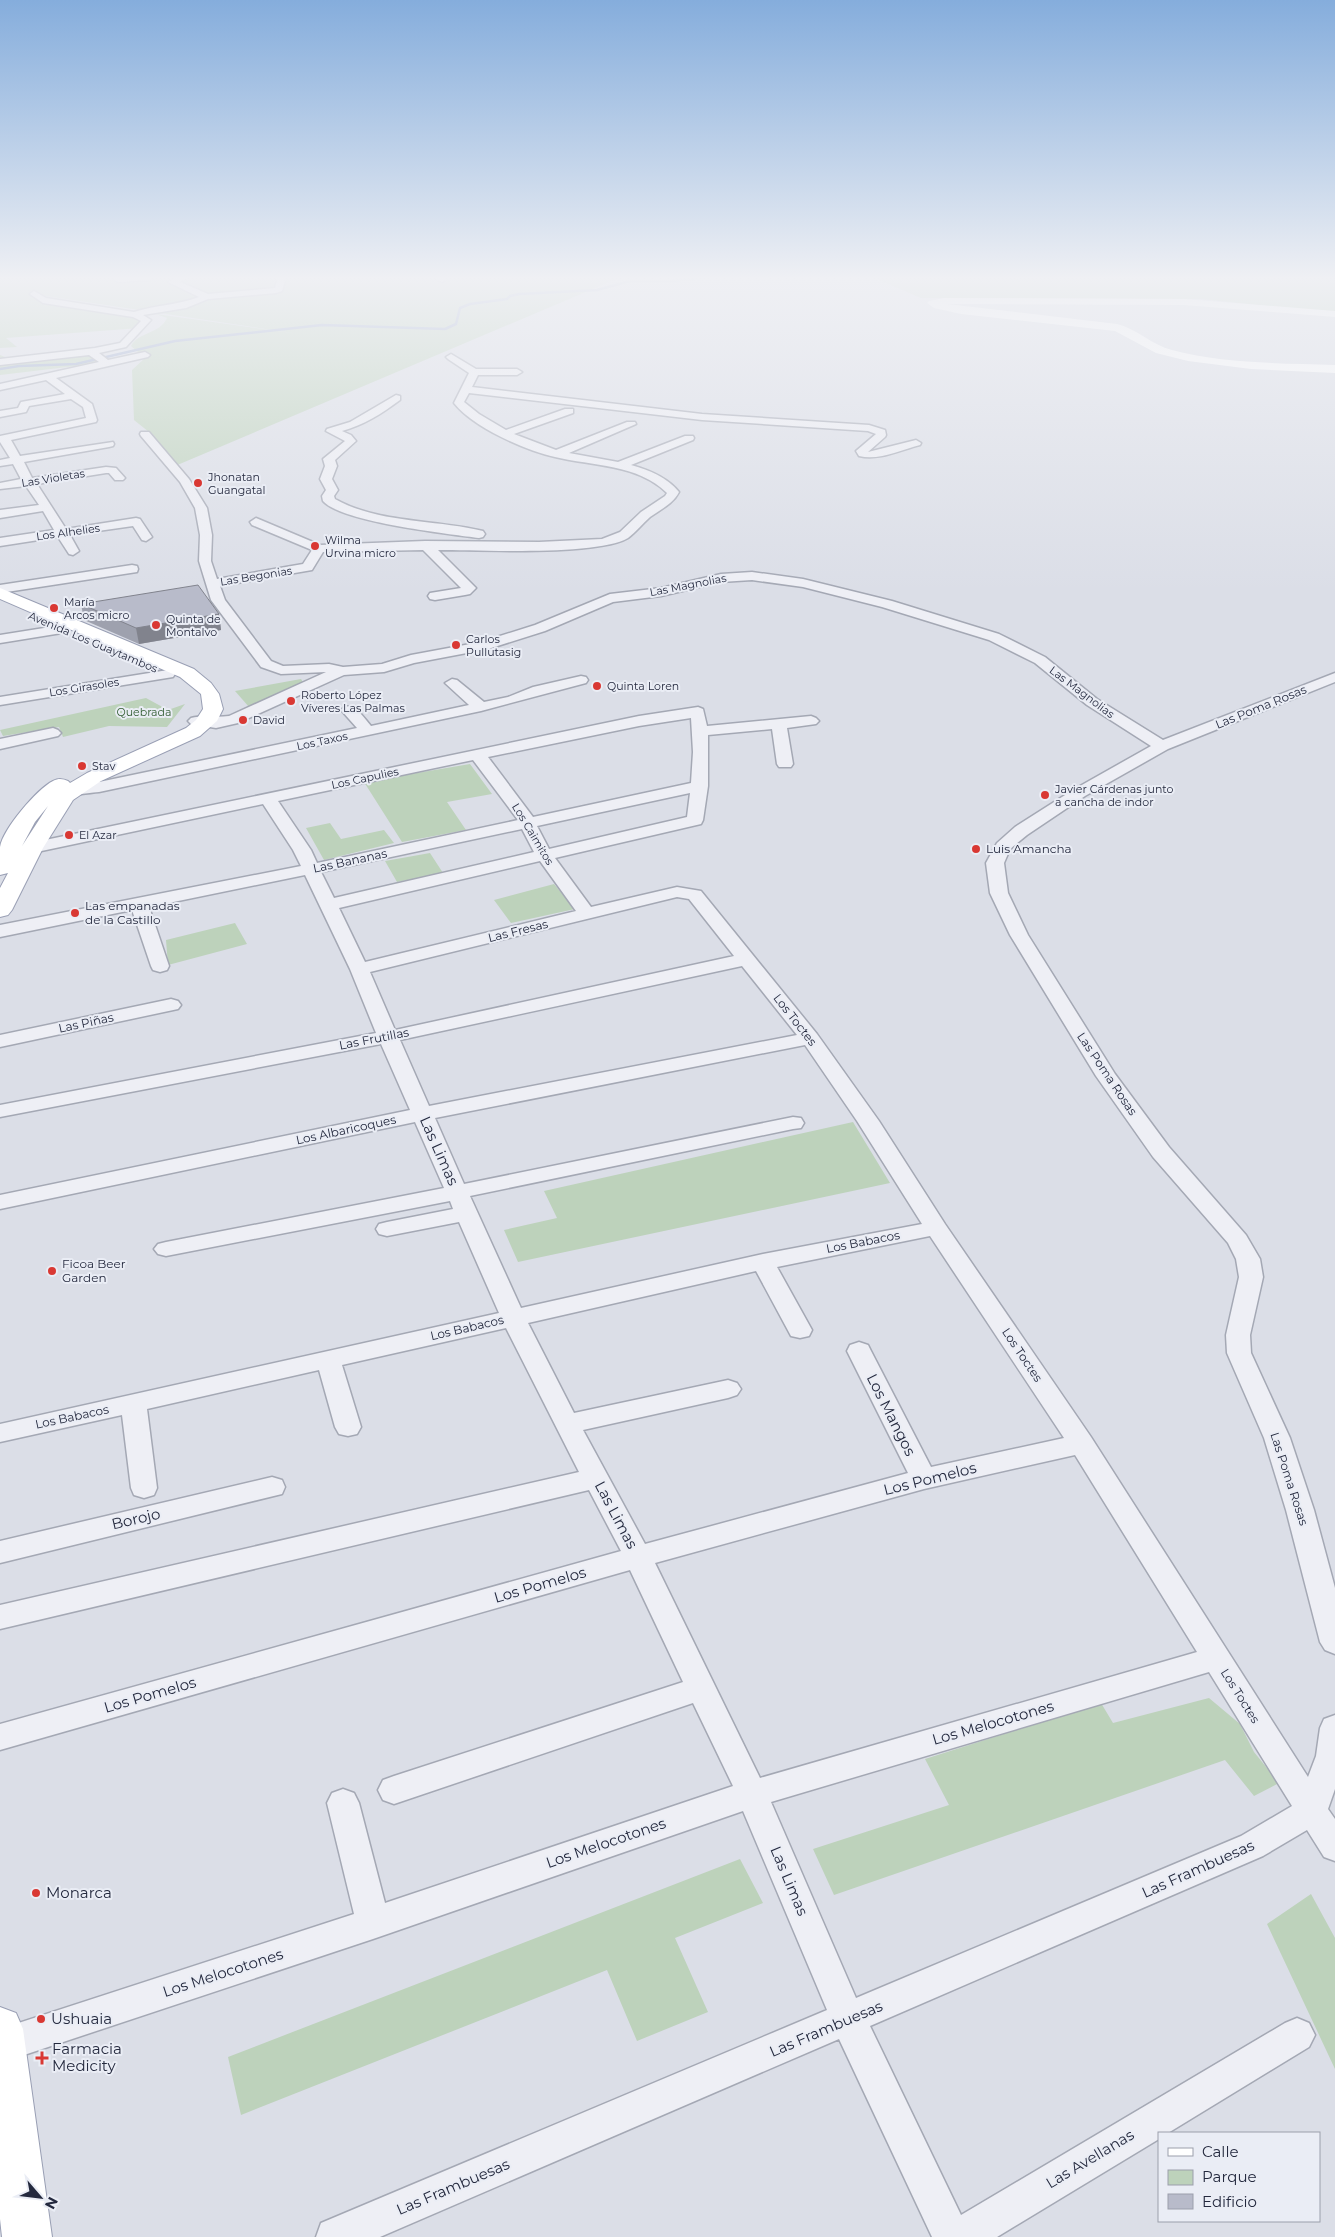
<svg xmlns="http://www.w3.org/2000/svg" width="1335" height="2237" viewBox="0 0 1335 2237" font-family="Montserrat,sans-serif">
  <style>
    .green { fill: #bdd2bb }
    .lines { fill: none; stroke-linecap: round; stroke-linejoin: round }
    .stream { stroke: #92a3cb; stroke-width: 2.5 }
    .street-casing { stroke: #a4a8b4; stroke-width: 3 }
    .primary-casing { stroke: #999fb4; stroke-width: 2 }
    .street { fill: #eeeff5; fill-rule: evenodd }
    .secondary { fill: #fff; fill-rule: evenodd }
    .primary { fill: #fff; fill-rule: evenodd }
    .wall { fill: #9ea1ae }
    .shaded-wall { fill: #81838d }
    .building { fill: #b8bbca; stroke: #81838d }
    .poi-dot { fill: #d93833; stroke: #eaedf5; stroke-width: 2 }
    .labels { text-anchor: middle; stroke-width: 4; stroke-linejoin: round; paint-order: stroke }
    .far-poi-label { font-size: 11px; fill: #24293e; stroke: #eaedf5; text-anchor: start }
    .far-street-label { font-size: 11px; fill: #24293e; stroke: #eaedf5 }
    .far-park-label { font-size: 11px; fill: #305b30; stroke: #eaedf5 }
    .street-label { font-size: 12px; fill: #24293e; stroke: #eaedf5 }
    .poi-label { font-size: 12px; fill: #24293e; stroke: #eaedf5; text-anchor: start }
    .near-street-label { font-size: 15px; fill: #24293e; stroke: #eaedf5 }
    .near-poi-label { font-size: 15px; fill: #24293e; stroke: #eaedf5; text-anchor: start }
  </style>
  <rect width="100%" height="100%" fill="#dbdee7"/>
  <path class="green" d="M0,277h621l-446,189 -26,-34 -15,-12 -2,-50 13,-12 -14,-12c7,-14 29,-12 36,-28l-11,-4 143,20 -266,-40c19,12 82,15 107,18v16l-134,10 11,9 -17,1z
    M872,277h463v36l-134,-14 -280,-1z
    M81,352l29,10 -110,13v-20l13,5z
    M301,679l4,6 -56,22 -14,-16z
    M146,698l22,12 17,-6 -18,23 -58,-1 -46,11 -4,-10 -56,9 -3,-6z
    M470,764l22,30 -45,8 19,28 -64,12 -38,-60z
    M330,823l11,16 43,-9 10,13 -70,17 -18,-32z
    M430,853l13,20 -46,9 -12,-21z
    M554,884l21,25 -64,14 -17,-23z
    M235,923l12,21 -79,21 -2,-25z
    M853,1122l37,61 -372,79 -14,-32 53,-12 -13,-27z
    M1209,1698l31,26 14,28 25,31 -25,13 -29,-36 -391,135 -21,-46 136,-44 -24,-46 176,-56 12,20z
    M740,1859l23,44 -88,35 33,74 -71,29 -30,-71 -366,145 -13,-58z
    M1311,1894l24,44v131l-68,-145z"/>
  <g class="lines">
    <path class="stream" d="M0,369l19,-3 57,-2 99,-23 147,-16 123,4 11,-5 4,-16 10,-4 37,-5 3,-3 9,-2 78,-4 33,-9h39l43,-4"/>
    <g class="street-casing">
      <path id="street" d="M116,277h38l-4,3 -31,2 -3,-1z
        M177,277h13l-10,5 28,12 67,-6 2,-7 -2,-4h8l2,4 -3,10 -6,2 -68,6 -22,9 -43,7 8,5 -25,27 -27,6 9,7 37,-8 5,3 -2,2 -92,21 36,26 5,16 -1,2 -85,18 9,16 93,-14 1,2 -1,2 -4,1 -85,15 8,16 74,-11 10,1 9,10 -2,2h-8l-6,-7h-3l-69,11 29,45 70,-11 4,1 12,18 -6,4 -4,-1 -9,-14 -63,9 9,16 -6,4 -4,-1 -11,-17 -58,9v-8l54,-8 -11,-19 -43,7v-8l39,-5 -13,-19 -26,3v-6l21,-4 -8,-15 -13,2v-6l10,-2 -10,-16v-6l86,-18 -3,-11 -12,-8 -42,7 -3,6 -26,5v-6l18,-3 3,-6 44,-8 -19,-14 -46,10v-6l99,-22 -10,-7 -89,10v-6l95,-11 25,-5 21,-22 -8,-4 -90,-14 -13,-9 4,-3 12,7 88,14c22,-7 44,-7 65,-15l-31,-15z
        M434,277h11l1,2 -4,3z
        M451,354l25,15h41l5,3 -5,3h-39l-6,12 230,27 167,11 16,5 1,5 -1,2 -17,15 48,-12 5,3 -1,2c-20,5 -41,16 -61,11l-3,-5 20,-17 -8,-3 -166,-11 -233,-27 -5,9 15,12 27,16 59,-21h8v4l-59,21 42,16 71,-28h8l1,2 -67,29 49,9 67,-26h8l1,2 -1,2 -62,25c18,5 36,12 48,27 -6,12 -18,17 -29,25 -7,6 -14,15 -22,21 -30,18 -150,12 -190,12l38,38 -6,6 -5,1 -30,5 -5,-1 -2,-3 2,-3 31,-5 -38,-38 -100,2 -11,18 -92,16 5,14 46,61 12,5 46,-2 14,3 39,-3 29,-9 70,-13 54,-17 75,-31 51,-6 60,-14 31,-2 51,7 89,22 107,33 46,23 52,42 66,41 172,-67v9l-167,67 -83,47 -58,39 -17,14 -6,14 4,30 20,42 87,139 54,73 77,88 14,24 3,18 -13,58 1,18 39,85 24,72 21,78v66l-10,-4 -5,-8 -34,-132 -22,-72 -37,-85 -1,-18 13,-58 -3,-18 -8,-16 -75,-86 -57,-81 -86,-141 -20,-42 -4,-30 11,-20 18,-16 58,-37 78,-44 -64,-41 -52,-42 -46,-23 -107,-33 -79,-20 -51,-7 -31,2 -60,14 -48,6 -68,29 -57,18 -74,14 -30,9 -40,3 -106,48 -22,5 -25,-4 -3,-3 3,-3c12,-3 25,0 38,-2l97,-44 -45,2 -20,-7 -50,-67 -12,-39 1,-26 -5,-27 -15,-26 -39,-46 -1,-2 1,-2h8l40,47 18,29 5,27 -1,26 6,18 86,-15 9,-14 -60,-25 -2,-3 6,-4 64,27 105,-4 114,1 63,-3 18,-7 21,-20 24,-16 2,-3c-29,-29 -75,-27 -112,-36 -30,-7 -81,-29 -101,-54l15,-30 -21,-14 -2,-2z
        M396,395l4,1v4c-19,14 -36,25 -58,31l9,4 5,6 -21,19 2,6 -5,13 6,11 -4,6 1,3c45,25 99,20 148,32l2,3 -2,3 -4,1c-30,-4 -138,-16 -156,-37l-1,-5 4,-6 -6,-11 5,-13 -2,-7 22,-18 -19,-10 1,-2 23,-7z
        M132,565l5,1 1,3 -1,3 -137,21v-8z
        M63,625l5,1 2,3 -2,3 -68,11v-8z
        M168,670l5,1 2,3 -2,3 -173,28v-8z
        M581,676l5,1 2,3 -2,3 -105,28 -382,81c-14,1 -35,7 -45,-6l2,-3 6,-2 12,4 25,-3 258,-54 -16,-18 3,-3c12,-3 19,10 27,19l98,-21 -24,-22 7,-4 5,1 27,22 24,-5 25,-10z
        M698,707l5,2 4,17 104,-10 5,2 3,3 -3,3 -29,4 6,36 -2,3h-12l-2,-3 -5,-35 -64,6v51l-5,34 -2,4 -146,34 36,49 86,-20 24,4 116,143 62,87 66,103 146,213 217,340 8,-21 4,-28 4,-9 11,-4v74l-7,20 7,10v42l-11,-4 -17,-27 -44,26 -393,170 91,189 324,-192 12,-5 12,5 6,12 -6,12 -141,86h-9v6l-162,98h-65l-93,-198 -459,198h-64l5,-14 506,-213 -84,-199 -370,128 -373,124v-34l354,-115 -27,-111 5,-10 11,-4 11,4 5,10 26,100 348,-117 -40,-83 -299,101 -11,-4 -5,-10 5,-10 11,-4 289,-94 -53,-112 -630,180v-26l621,-173 -32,-61 -589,139v-24l579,-133 -73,-144 -164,37 19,62 -4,7 -9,2 -9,-2 -4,-7 -16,-57 -172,39 10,79 -3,7 -10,3 -10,-3 -3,-7 -9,-73 -122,27v-18l499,-111 -40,-91 -72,14 -8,-2 -3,-5 3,-5 8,-2 66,-13 -3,-8 -284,55 -8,-2 -4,-5 4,-5 8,-2 278,-54 -29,-66 -415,87v-14l410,-85 -29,-66 -381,73v-12l376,-72 -26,-64 -45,-94 -156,32 20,59 -2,4 -7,2 -7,-2 -2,-4 -19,-56 -132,27v-12l301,-59 -8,-16 -30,-46 -231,49 -6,-1 -3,-4 3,-4 613,-128zM691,718l2,34 -2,31 -158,34 -45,-60 151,-31zM473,760l45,60 -201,43 -6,-13 -33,-49zM690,793l-3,24 -138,32 -12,-23zM522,829l12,23 -200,46 -13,-26zM540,861l36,50 -211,51 -26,-54zM677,897l12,2 45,57 -339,74 -25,-58zM742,966l55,69 -368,71 -29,-66zM805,1045l52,76 65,103 -159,30 -242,54 -51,-112 323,-67 8,-1 3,-5 -3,-5 -8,-1 -329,67 -29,-66zM930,1236l134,202 -133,29 -60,-116 -3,-6 -9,-3 -9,3 -3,6 61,122 -263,71 -62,-114 145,-32 9,-3 4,-6 -4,-6 -9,-3 -154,33 -46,-90 228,-52 35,65 9,2 9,-2 3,-6 -35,-63zM1075,1455l122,197 -437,126 -105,-215 269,-74zM1209,1672l83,134 -51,30 -385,162 -85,-196z
        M53,728l5,2 3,3 -3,3 -58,13v-10z
        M171,999l7,2 3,4 -3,4 -178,38v-12z
        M272,1477l10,3 3,7 -3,7 -282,69v-22z"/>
    </g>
    <g class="primary-casing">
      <path id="primary" d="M0,588l194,81 17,14 8,11 4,15 -6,12 -17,15 -99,45 -28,19 -30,48 -31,62 -4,5 -8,2v-29l8,-15 -8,2c0,-9 0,-19 0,-28 3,-18 37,-58 53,-66 6,-3 10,-2 15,0l2,2 17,-10 99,-45 10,-8 7,-11 -2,-15 -21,-17 -180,-78zM48,806l-26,40 13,-24z
        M0,2007l16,6 7,16 29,208h-50l-2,-18z"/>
    </g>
    <use href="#street" class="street"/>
    <path class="secondary" d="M944,298l240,1 151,12v6l-151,-12 -237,-1 170,20c20,5 35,21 55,26 53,14 109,13 163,15v8l-84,-4 -63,-8 -32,-8 -41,-22 -154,-17 -27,-6 -7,-5 2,-2z"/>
    <use href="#primary" class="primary"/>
  </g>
  <path class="wall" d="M81,604l138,10 2,16 -82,14 -55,-24z"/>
  <path class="shaded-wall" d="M219,614l2,16 -82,14 -3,-16z"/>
  <path class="building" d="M198,585l21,29 -83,14 -55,-24z"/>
  <linearGradient id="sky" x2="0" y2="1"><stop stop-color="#85addc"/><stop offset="0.47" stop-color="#eff0f4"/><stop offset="1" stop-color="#eff0f4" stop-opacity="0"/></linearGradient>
  <rect width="1335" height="591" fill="url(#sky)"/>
  <g class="poi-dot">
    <circle cx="198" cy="483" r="5"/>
    <circle cx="315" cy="546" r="5"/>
    <circle cx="54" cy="608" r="5"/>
    <circle cx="156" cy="625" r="5"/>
    <circle cx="456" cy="645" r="5"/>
    <circle cx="597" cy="686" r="5"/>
    <circle cx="291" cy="701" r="5"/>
    <circle cx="243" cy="720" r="5"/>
    <circle cx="82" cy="766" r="5"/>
    <circle cx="1045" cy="795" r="5"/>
    <circle cx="69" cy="835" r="5"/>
    <circle cx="976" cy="849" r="5"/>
    <circle cx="75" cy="913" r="5"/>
    <circle cx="52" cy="1271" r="5"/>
    <circle cx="36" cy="1893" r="5"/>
    <circle cx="41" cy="2019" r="5"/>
    <path d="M39.5 2050.5h5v5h5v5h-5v5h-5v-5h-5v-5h5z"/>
  </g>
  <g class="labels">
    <g class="far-poi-label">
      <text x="208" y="481">Jhonatan<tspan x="208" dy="13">Guangatal</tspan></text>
      <text x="325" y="544">Wilma<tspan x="325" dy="13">Urvina micro</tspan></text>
      <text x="64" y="606">María<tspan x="64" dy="13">Arcos micro</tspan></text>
      <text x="166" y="623">Quinta de<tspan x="166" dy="13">Montalvo</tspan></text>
      <text x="466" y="643">Carlos<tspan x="466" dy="13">Pullutasig</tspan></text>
      <text x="607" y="690">Quinta Loren</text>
      <text x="301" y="699">Roberto López<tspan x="301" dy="13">Víveres Las Palmas</tspan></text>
      <text x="253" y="724">David</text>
      <text x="92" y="770">Stav</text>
      <text x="1055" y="793">Javier Cárdenas junto<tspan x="1055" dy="13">a cancha de indor</tspan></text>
      <text x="79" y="839">El Azar</text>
    </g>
    <g class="far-street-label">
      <text transform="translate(53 478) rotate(-9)" y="4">Las Violetas</text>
      <text transform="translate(68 532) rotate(-8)" y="4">Los Alhelies</text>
      <text transform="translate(256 576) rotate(-9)" y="4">Las Begonias</text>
      <text transform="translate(688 585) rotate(-11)" y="4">Las Magnolias</text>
      <text transform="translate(93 642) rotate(23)" y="4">Avenida Los Guaytambos</text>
      <text transform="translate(84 687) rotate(-9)" y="4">Los Girasoles</text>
      <text transform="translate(1082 692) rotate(37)" y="4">Las Magnolias</text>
      <text transform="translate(322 741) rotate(-12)" y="4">Los Taxos</text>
      <text transform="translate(365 778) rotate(-12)" y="4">Los Capulies</text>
      <text transform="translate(533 834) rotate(59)" y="4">Los Caimitos</text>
    </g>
    <g class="far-park-label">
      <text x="144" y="716">Quebrada</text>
    </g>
    <g class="street-label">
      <text transform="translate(1261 707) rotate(-22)" y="4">Las Poma Rosas</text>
      <text transform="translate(350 861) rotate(-12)" y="4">Las Bananas</text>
      <text transform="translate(518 931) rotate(-14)" y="4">Las Fresas</text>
      <text transform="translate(795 1020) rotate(52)" y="4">Los Toctes</text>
      <text transform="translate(86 1023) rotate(-12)" y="4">Las Piñas</text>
      <text transform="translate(374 1039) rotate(-11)" y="4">Las Frutillas</text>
      <text transform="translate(1107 1074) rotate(56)" y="4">Las Poma Rosas</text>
      <text transform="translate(346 1130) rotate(-12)" y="4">Los Albaricoques</text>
      <text transform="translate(863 1242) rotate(-11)" y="4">Los Babacos</text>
      <text transform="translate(467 1328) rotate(-13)" y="4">Los Babacos</text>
      <text transform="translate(1022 1355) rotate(56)" y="4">Los Toctes</text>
      <text transform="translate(72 1417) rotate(-12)" y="4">Los Babacos</text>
      <text transform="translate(1289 1479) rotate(72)" y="4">Las Poma Rosas</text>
      <text transform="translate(1240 1696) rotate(58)" y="4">Los Toctes</text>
    </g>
    <g class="poi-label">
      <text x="986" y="853">Luis Amancha</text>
      <text x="85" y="910">Las empanadas<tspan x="85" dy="14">de la Castillo</tspan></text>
      <text x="62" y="1268">Ficoa Beer<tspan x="62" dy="14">Garden</tspan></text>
    </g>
    <g class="near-street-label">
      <text transform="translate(439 1151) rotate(66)" y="5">Las Limas</text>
      <text transform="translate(891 1415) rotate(63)" y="5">Los Mangos</text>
      <text transform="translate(930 1479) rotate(-14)" y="5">Los Pomelos</text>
      <text transform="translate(616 1515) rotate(62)" y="5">Las Limas</text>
      <text transform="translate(136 1519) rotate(-13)" y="5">Borojo</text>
      <text transform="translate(540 1585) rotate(-16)" y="5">Los Pomelos</text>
      <text transform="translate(150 1695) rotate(-16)" y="5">Los Pomelos</text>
      <text transform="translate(993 1723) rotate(-16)" y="5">Los Melocotones</text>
      <text transform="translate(606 1843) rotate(-19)" y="5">Los Melocotones</text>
      <text transform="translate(1198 1869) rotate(-24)" y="5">Las Frambuesas</text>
      <text transform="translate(789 1881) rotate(67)" y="5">Las Limas</text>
      <text transform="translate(223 1973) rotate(-18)" y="5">Los Melocotones</text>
      <text transform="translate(826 2029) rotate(-23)" y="5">Las Frambuesas</text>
      <text transform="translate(1090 2159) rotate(-31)" y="5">Las Avellanas</text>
      <text transform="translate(453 2187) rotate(-23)" y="5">Las Frambuesas</text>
    </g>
    <g class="near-poi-label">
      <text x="46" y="1898">Monarca</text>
      <text x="51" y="2024">Ushuaia</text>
      <text x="52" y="2054">Farmacia<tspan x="52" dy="17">Medicity</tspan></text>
    </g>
  </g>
  <rect x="1158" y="2132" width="162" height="90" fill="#eaedf5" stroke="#9b9fac"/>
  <rect x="1168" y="2148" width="25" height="8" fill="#ffffff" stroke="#9b9fac"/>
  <text x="1202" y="2157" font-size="15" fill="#24293e">Calle</text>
  <rect x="1168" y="2170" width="25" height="15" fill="#bdd2bb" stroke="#9b9fac"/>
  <text x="1202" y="2182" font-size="15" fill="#24293e">Parque</text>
  <rect x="1168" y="2194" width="25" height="15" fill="#b8bbca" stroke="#9b9fac"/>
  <text x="1202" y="2207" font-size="15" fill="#24293e">Edificio</text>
  <g transform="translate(40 2197) rotate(118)" stroke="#eaedf5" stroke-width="4" paint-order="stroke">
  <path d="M0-4L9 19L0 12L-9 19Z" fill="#24293e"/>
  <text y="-8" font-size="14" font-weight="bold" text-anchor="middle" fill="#24293e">N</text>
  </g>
</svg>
